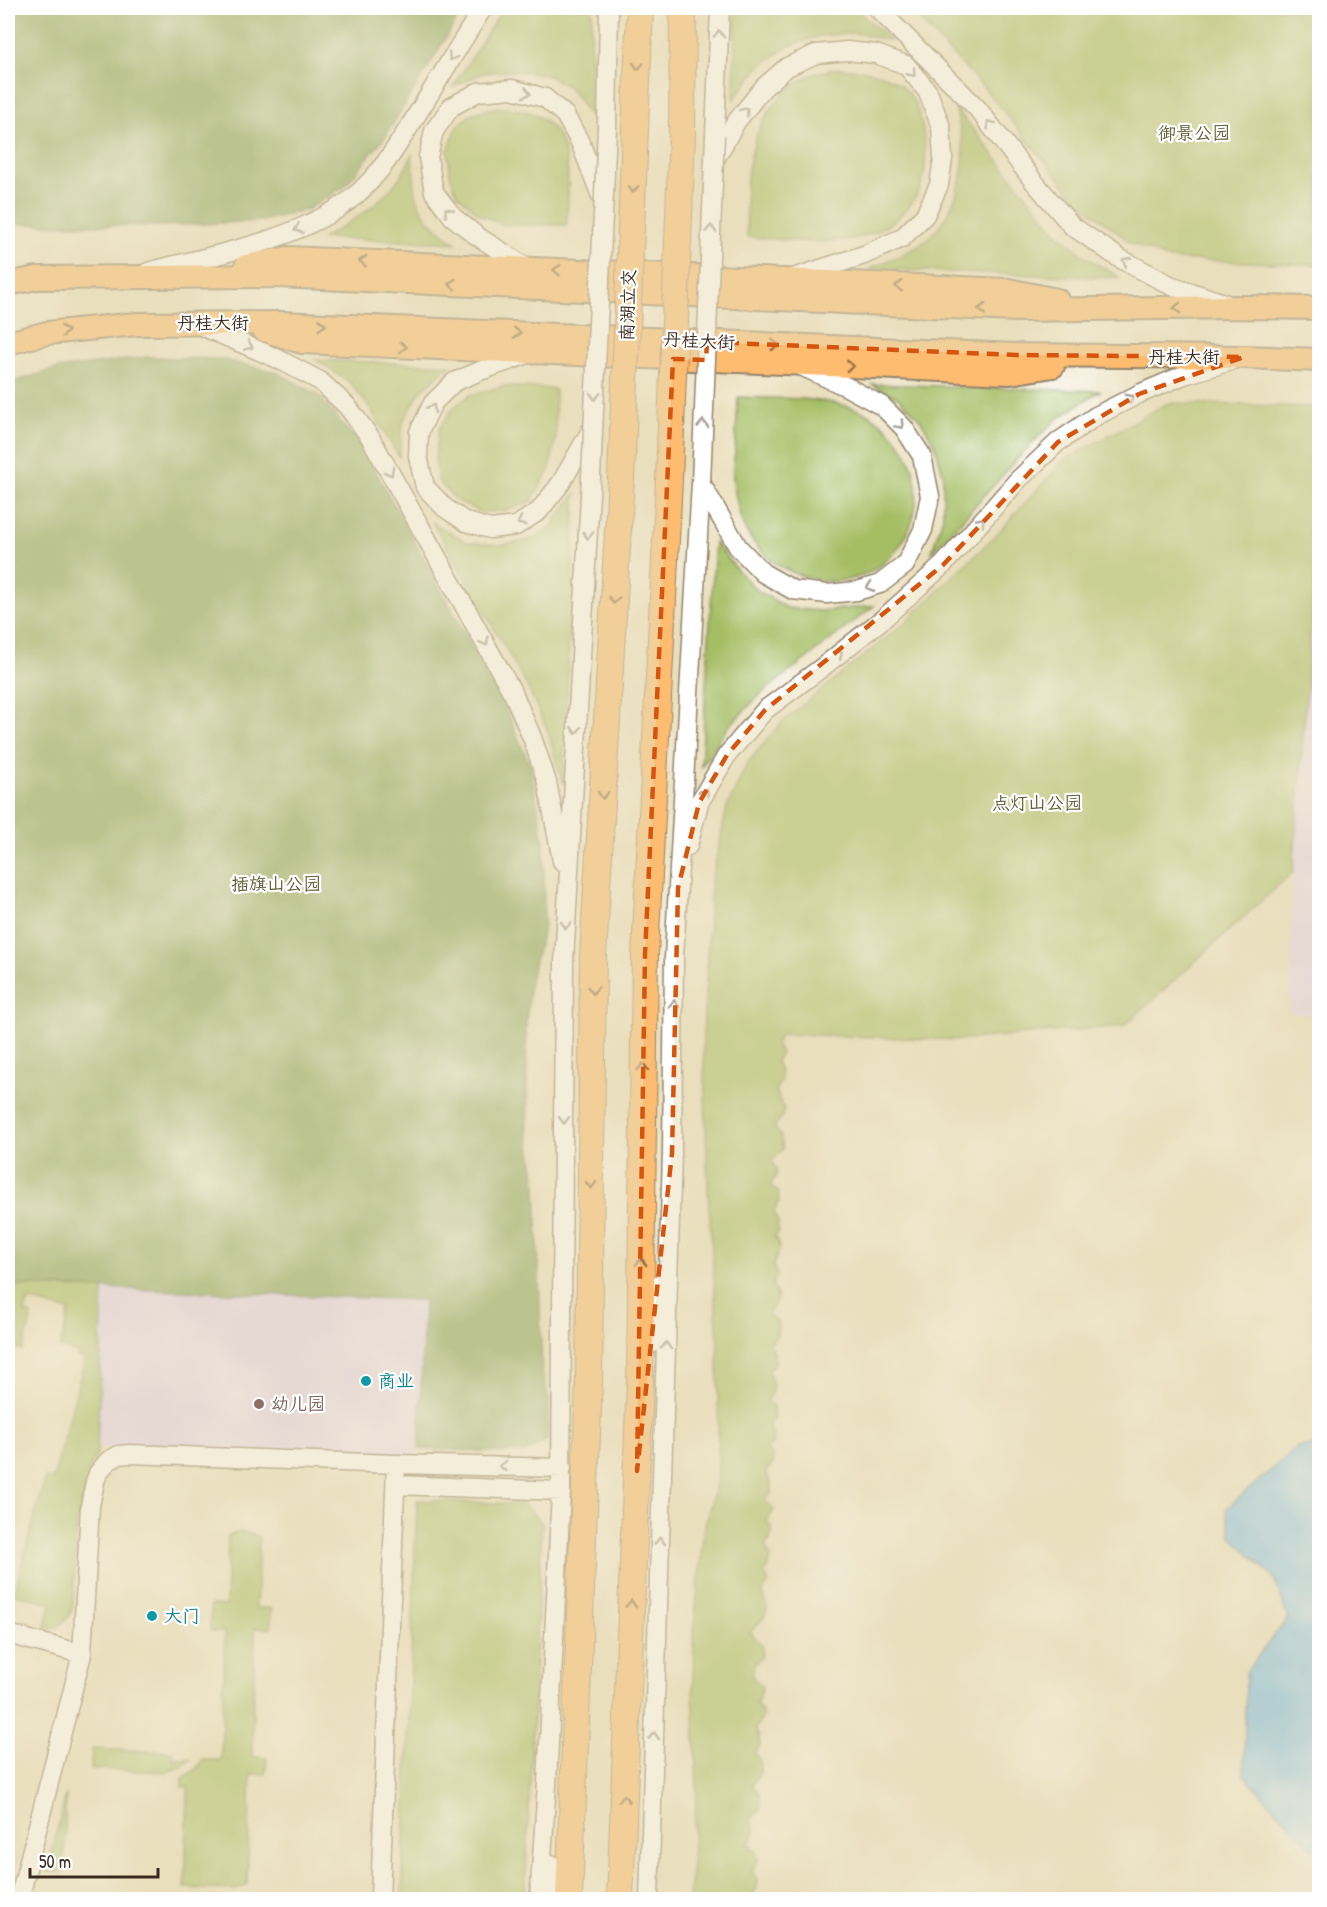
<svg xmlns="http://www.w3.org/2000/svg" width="1327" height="1907" viewBox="0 0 1327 1907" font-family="'Patrick Hand','LXGW WenKai TC',sans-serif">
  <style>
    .built { fill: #e3d3f2 }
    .green { fill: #a5be63; stroke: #707440; stroke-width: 1.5 }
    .forest { fill: #84a559; stroke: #60683c; stroke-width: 1.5 }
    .water { fill: #75bbec; stroke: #587285; stroke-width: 1.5 }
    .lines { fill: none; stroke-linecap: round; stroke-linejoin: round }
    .minor-casing { stroke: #92846d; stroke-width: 21 }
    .major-casing { stroke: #92846d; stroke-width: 26 }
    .highway-casing { stroke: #92846d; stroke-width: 28 }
    .minor { stroke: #fff; stroke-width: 18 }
    .major { stroke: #fdbc6f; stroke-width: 22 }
    .highway { stroke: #fdbc6f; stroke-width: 26 }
    .minor-bridge-casing { stroke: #92846d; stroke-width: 21; stroke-linecap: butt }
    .highway-bridge-casing { stroke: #92846d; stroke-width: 28; stroke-linecap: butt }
    .minor-bridge { stroke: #fff; stroke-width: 18 }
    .highway-bridge { stroke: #fdbc6f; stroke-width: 26 }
    .oneway { stroke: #a79f9a }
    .oneway2 { stroke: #926c42 }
    .marked { fill: none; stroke: #d7540e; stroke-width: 4.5; stroke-dasharray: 12 8; stroke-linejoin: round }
    .culture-dot { fill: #0f9aa8; stroke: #fff; stroke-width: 2 }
    .education-dot { fill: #8d6e63; stroke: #fff; stroke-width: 2 }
    .labels { text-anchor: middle; stroke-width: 4.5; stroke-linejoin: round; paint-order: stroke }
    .park-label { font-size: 18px; fill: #605e36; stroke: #fff }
    .street-label { font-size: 18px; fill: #3b2a1e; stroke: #fff }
    .culture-label { font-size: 18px; fill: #0d838f; stroke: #fff; text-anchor: start }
    .education-label { font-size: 18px; fill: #785e54; stroke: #fff; text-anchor: start }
  </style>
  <rect width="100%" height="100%" fill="#fff"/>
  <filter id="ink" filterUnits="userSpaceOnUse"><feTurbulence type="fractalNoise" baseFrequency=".0167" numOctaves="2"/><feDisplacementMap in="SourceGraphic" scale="12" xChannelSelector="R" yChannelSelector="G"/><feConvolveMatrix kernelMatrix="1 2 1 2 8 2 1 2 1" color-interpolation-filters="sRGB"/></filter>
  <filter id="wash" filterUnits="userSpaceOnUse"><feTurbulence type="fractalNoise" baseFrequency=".008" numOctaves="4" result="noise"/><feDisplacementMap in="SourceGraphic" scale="24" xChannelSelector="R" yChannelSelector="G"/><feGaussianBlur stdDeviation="1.35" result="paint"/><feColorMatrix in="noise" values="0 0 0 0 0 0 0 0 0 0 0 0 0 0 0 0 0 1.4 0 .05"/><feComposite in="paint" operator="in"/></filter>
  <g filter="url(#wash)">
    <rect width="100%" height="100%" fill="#eadfbc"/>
    <path class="built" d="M1319,524v491l-30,-2 4,-141z
      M103,1289l322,11 -7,159 -321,-11z"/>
    <path class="green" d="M503,8h89l-2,108 -21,-29 -25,-13 -32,-3 -29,2 -30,14z
      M735,8h119l38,33 -36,-8 -36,3 -31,10 -28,19 -27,34z
      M908,8h411v257l-150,-6 -38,-16 -52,-41 -95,-114z
      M838,68c24,1 51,4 68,22 18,20 24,68 16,93 -7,21 -27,41 -47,49 -40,16 -86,8 -128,5 0,-20 -3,-41 0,-61 6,-44 22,-80 64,-101 8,-3 18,-5 27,-7z
      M497,107c9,2 19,1 28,4 52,15 43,72 42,114h-63l-25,-11 -22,-20 -7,-19 -2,-25 9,-24 16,-13z
      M955,107l101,125 31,26 34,20 -252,-9c19,-9 47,-18 62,-33 21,-21 35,-58 32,-88 -1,-14 -5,-28 -8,-41z
      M412,155c4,49 3,59 44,88l-133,-5c26,-15 57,-33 75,-58 6,-7 10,-17 14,-25z
      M316,360l134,5 -29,26 -18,30 -4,36 -31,-52 -18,-22z
      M871,384l229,7 -42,27 -26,25 -101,111 12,-37v-43l-8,-29 -15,-26 -21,-21z
      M504,386l51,3 1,50 -7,32 -18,31 -27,9 -24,1 -23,-11 -19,-20 -3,-24 4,-28 14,-21 17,-13z
      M738,397c42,2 90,-2 130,17 11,6 22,16 30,27 40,50 12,126 -51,139 -19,4 -44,-2 -62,-11 -18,-9 -38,-30 -44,-50 -3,-12 -7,-27 -8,-40 -1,-9 1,-18 2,-27 1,-18 2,-37 3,-55z
      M1168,403l151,4v117l-26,348 -169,154 -166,14 -177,-6 -5,10 5,9 -5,8 4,10 1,11 -6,8 9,19 -2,7 -8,11 7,9 2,13 -11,12c6,11 7,12 -1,23l1,4 6,4 1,9 -5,11 4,10v11l-4,2 6,13 -7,18 4,9 -5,9 6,13 -10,18 10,7 -1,13 -8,10 5,7 1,12 -7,8c6,11 7,17 -1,28l6,6 1,12 -6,7 4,7 1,12 -7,5 6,6 1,9 -8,9 6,9v12l-6,6 9,10 -7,11c8,9 6,15 -2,25l6,11 -3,10 -4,5 5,11 -7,10c11,18 2,26 -12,39l12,13v11c-8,8 -11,11 -9,22l8,7c2,8 -1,11 -5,18l4,5 3,9 -8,12 4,7 1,10 -6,6c11,13 7,21 -2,33l7,9 2,14 -11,11c6,12 7,12 -1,24l1,4 6,4 2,9 -6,11 5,9 -1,11 -4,2 3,6h-66l8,-111 -4,-97 1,-61 9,-97 15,-57v-135l-10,-150 -5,-156 8,-153 16,-75 21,-45 34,-40 121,-98 93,-89 68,-75z
      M576,493l-13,291 -15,-52 -21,-46 -94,-163 34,19 35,3 28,-5 20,-12z
      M715,542l22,28 20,20 30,18 34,3 53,-5 -112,87 -33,33 -28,41z
      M8,1285l95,4 -6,164 -6,13 -14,59 -4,81c-4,15 -13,22 -28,24l6,-27 -37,-9 31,-116 8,1 32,-120 -8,-2 1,-4 -18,-5 9,-37 -40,-11 -4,13 7,2 -9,35 -13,-4 2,-6 -4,-1z
      M417,1500l106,4 19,19 -17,376h-123z
      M239,1532l10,1 10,4 -3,71h15v20h-16l-3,129 15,1 -1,16h-15l-4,111 -12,5 -50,-2 3,-101h-6v-8l14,-10 6,-9h19l4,-128 -15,-1 1,-26 15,1 2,-70z
      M92,1749l81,3v7h17l-8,8 -16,5 -75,-3z
      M66,1794l-2,78h-17z"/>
    <path class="forest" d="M8,8h456l-79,129 -41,50 -36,22 -45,12 -102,5 -153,-2z
      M148,357l73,2 55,13 41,22 44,51 144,261 26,62 13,74v85l-14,53 -4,45 2,105 8,52 6,188 7,30 -2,40 -22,13 -106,-4 5,-149 -416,-15v-902l48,-14z"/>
    <path class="water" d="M1319,1444h1l-1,412 -75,-81 2,-103 42,-54 -14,-40 -43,-42 -5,-27 71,-62z"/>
  </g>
  <g filter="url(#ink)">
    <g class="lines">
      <g class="minor-casing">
        <path id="minor" d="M877,8l100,100 58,75 37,43 47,32 53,28 55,18
          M607,128l2,-120
          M715,135l5,-127
          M714,161l22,-39 27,-34 24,-21 29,-13 31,-3 29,3 30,11 22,27 13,35 2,32 -4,26 -14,30 -23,23 -38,17 -71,23
          M529,269l-52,-33 -24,-19 -19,-25 -6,-35 6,-26 17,-24 27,-15 34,-3 33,9 20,17 15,27 23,59
          M148,272c64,-17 133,-28 189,-63 41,-25 64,-70 89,-109 19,-31 38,-62 57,-92
          M199,325l79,34 42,22 27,25 23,31 144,258 19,45 14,42 15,79
          M528,354l-48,17 -26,11 -21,21 -14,29 -1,24 7,31 20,21 21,14 24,7 26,-3 23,-15 22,-28 32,-56
          M701,483l37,64 25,26 30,17 34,4 30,-3 23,-7 25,-19 18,-35 7,-34 -8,-40 -18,-28 -22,-22 -35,-19 -46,-21
          M688,846l11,-43 28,-48 38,-45 59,-44 60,-48 59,-53 74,-84 41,-39 38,-26 43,-22 45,-19 47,-14
          M651,1344l6,-59
          M396,1485l165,6
          M8,1634l74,20
          M551,1864l2,36
          M19,1900l63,-246 8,-148 5,-24 3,-9 10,-12 11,-6 11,-1 266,10 166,4
          M380,1900l16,-436
          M539,1900l8,-116 14,-293 3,-529 27,-485
          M649,1900l23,-747 2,-196 27,-474"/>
      </g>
      <g class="major-casing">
        <path id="major" d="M246,266l42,-8 720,32 49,10
          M8,284l29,-6 241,-2 738,34 222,-3 82,1
          M264,330l38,12 708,31 43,-7
          M8,343l39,-10 90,-9 143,-1 736,32 228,2 76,3"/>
      </g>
      <g class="highway-casing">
        <path id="highway" d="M635,130l5,-122
          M682,134l1,-126
          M569,1900l20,-518 4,-426 28,-477
          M620,1900l20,-520 5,-426 24,-474"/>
      </g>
      <use href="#minor" class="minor"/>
      <use href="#major" class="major"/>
      <use href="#highway" class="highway"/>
      <g class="minor-bridge-casing">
        <path id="minor-bridge" d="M591,477l16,-349
          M701,483l14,-348"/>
      </g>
      <g class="highway-bridge-casing">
        <path id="highway-bridge" d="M621,479l14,-349
          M669,480l13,-346"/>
      </g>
      <use href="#minor-bridge" class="minor-bridge"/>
      <use href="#highway-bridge" class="highway-bridge"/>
    </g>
    <defs><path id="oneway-chevron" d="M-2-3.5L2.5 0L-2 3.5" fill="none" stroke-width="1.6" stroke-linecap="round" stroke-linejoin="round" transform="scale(1.5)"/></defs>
    <g class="oneway">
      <use href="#oneway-chevron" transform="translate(719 34) rotate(-88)"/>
      <use href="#oneway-chevron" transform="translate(452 57) rotate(122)"/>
      <use href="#oneway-chevron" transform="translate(912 73) rotate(48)"/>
      <use href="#oneway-chevron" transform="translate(527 93) rotate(15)"/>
      <use href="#oneway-chevron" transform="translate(745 111) rotate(-52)"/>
      <use href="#oneway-chevron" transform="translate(990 124) rotate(-128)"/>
      <use href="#oneway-chevron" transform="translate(448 211) rotate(-129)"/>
      <use href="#oneway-chevron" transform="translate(298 229) rotate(157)"/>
      <use href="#oneway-chevron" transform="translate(711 229) rotate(-88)"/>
      <use href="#oneway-chevron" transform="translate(1126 261) rotate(-151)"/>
      <use href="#oneway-chevron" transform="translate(249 346) rotate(23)"/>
      <use href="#oneway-chevron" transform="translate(595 396) rotate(93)"/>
      <use href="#oneway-chevron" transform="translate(1130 398) rotate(-28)"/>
      <use href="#oneway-chevron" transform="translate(432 408) rotate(-59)"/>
      <use href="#oneway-chevron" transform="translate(703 424) rotate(-88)"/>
      <use href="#oneway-chevron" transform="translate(900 425) rotate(47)"/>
      <use href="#oneway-chevron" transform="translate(390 472) rotate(61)"/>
      <use href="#oneway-chevron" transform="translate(981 521) rotate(-49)"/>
      <use href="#oneway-chevron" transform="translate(521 522) rotate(152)"/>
      <use href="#oneway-chevron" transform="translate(588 535) rotate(93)"/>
      <use href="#oneway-chevron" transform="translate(870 587) rotate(162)"/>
      <use href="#oneway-chevron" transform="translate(485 642) rotate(61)"/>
      <use href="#oneway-chevron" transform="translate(839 654) rotate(-39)"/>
      <use href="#oneway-chevron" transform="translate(576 730) rotate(93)"/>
      <use href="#oneway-chevron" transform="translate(705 792) rotate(-60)"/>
      <use href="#oneway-chevron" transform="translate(566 925) rotate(93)"/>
      <use href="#oneway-chevron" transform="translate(674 1004) rotate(-89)"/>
      <use href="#oneway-chevron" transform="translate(564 1120) rotate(90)"/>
      <use href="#oneway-chevron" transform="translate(666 1346) rotate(-88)"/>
      <use href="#oneway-chevron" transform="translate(503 1466) rotate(-179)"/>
      <use href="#oneway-chevron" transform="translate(660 1541) rotate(-88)"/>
      <use href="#oneway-chevron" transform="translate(654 1736) rotate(-88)"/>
    </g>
    <g class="oneway2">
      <use href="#oneway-chevron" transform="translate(638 66) rotate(92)"/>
      <use href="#oneway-chevron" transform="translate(633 189) rotate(92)"/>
      <use href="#oneway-chevron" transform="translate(363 261) rotate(-177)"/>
      <use href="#oneway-chevron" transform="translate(557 270) rotate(-177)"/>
      <use href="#oneway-chevron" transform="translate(452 284) rotate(-177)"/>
      <use href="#oneway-chevron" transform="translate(899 286) rotate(-177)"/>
      <use href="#oneway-chevron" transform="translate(1177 308) rotate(179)"/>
      <use href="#oneway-chevron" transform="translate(982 309) rotate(-177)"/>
      <use href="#oneway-chevron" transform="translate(322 325) rotate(3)"/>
      <use href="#oneway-chevron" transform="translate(65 331) rotate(-6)"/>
      <use href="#oneway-chevron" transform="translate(517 333) rotate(3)"/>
      <use href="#oneway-chevron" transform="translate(775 345) rotate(3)"/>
      <use href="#oneway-chevron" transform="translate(403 347) rotate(2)"/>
      <use href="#oneway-chevron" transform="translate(850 366) rotate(2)"/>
      <use href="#oneway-chevron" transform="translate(614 600) rotate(93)"/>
      <use href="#oneway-chevron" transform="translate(603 795) rotate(93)"/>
      <use href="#oneway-chevron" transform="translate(593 990) rotate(91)"/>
      <use href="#oneway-chevron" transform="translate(643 1067) rotate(-89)"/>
      <use href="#oneway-chevron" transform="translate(591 1185) rotate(91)"/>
      <use href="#oneway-chevron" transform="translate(641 1262) rotate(-89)"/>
      <use href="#oneway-chevron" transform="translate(631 1604) rotate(-88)"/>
      <use href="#oneway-chevron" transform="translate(624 1799) rotate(-88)"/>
    </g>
  </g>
  <path d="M0 0H1327V1907H0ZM707,342l309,13 228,2 -105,37 -81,48 -115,123 -178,145 -38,45 -28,48 -21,85 -6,265 -35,318 8,-517 28,-595 33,1z" fill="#eadfbc" fill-opacity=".55" fill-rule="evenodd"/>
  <path class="marked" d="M707,342l309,13 228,2 -105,37 -81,48 -115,123 -178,145 -38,45 -28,48 -21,85 -6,265 -35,318 8,-517 28,-595 33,1z"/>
  <g class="culture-dot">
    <circle cx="366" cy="1381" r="6"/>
    <circle cx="152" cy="1616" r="6"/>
  </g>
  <circle class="education-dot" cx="259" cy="1404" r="6"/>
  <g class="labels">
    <g class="park-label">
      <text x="1194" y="139">御景公园</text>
      <text x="1037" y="809">点灯山公园</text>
      <text x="276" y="890">插旗山公园</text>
    </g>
    <g class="street-label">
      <text transform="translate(628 305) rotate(-88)" y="6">南湖立交</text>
      <text x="213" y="329">丹桂大街</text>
      <text transform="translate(699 341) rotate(3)" y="6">丹桂大街</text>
      <text x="1184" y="363">丹桂大街</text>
    </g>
    <g class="culture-label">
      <text x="378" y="1387">商业</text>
      <text x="164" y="1622">大门</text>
    </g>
    <g class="education-label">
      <text x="271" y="1410">幼儿园</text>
    </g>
  </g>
  <rect width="1327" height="1907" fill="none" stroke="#fff" stroke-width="30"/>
  <path d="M30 1868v9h128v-9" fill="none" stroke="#3b2a1e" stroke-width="3"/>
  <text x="39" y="1868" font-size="18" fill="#3b2a1e" stroke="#ffffff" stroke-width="4.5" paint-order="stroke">50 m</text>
</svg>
